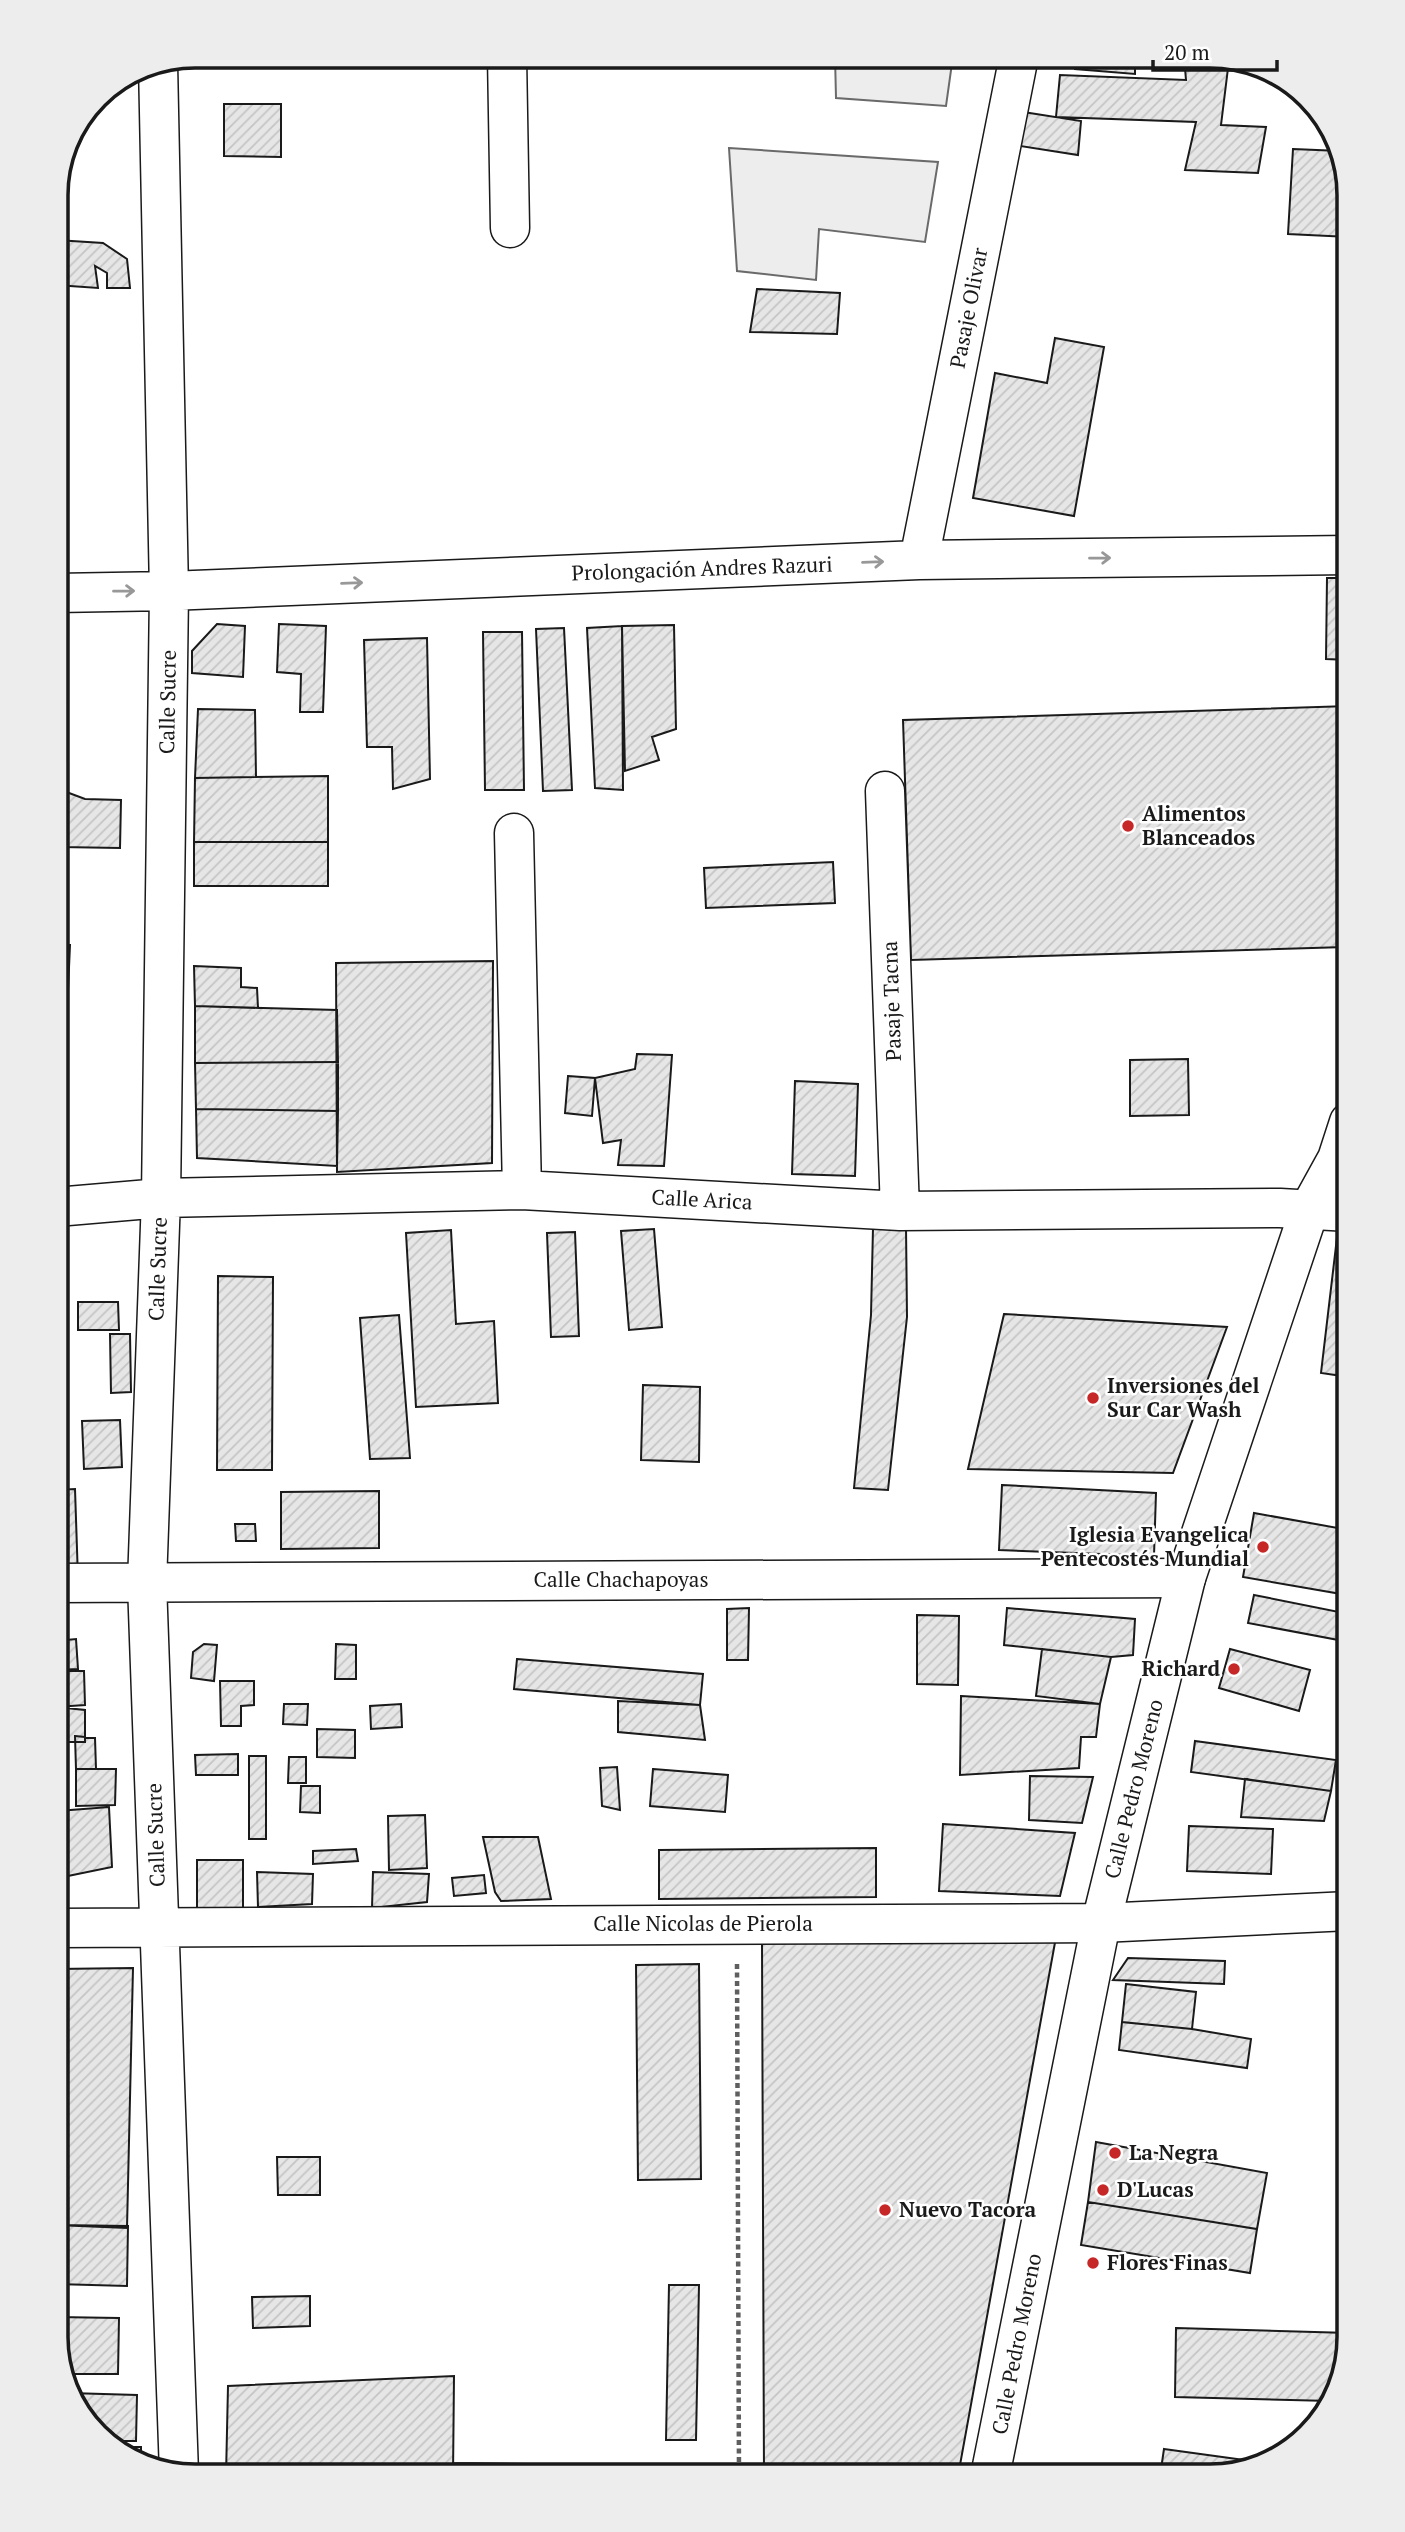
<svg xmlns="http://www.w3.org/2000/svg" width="1405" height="2532" viewBox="0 0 1405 2532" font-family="'PT Serif',serif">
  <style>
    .built { fill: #ededed; stroke: #6a6a6a; stroke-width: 2 }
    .building { fill: url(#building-hatch); stroke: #1a1a1a; stroke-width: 2 }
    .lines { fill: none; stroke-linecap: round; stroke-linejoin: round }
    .minor-casing { stroke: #1a1a1a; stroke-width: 41 }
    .major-casing { stroke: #1a1a1a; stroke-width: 41 }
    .path { stroke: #5f5f5f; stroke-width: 4.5; stroke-dasharray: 5 3.5; stroke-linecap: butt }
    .minor { stroke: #fff; stroke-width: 38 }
    .major { stroke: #fff; stroke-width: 38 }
    .oneway { stroke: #989898 }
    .poi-dot { fill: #c62828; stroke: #fff; stroke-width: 2.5 }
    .labels { text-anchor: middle; stroke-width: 5; stroke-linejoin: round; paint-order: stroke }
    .street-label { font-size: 21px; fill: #1a1a1a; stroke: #fff }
    .poi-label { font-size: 21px; font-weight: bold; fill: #1a1a1a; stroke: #fff; text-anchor: start }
    .rim { fill: none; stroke: #1a1a1a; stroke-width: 3.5 }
  </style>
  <defs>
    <pattern id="building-hatch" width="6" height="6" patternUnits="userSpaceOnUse" patternTransform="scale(1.75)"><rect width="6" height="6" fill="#e6e6e6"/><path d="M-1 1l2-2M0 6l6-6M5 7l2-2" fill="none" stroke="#c5c5c5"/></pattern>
  </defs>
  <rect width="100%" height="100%" fill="#fff"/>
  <path class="built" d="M835,56h118l-7,50 -110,-8z
    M729,148l209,14 -13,80 -106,-13 -3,51 -79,-9z"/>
  <path class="building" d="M801,56h27l-1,12 -27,-3z
    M1074,56h61v18l-60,-5z
    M1184,56h35l10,4 -8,65 45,2 -8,46 -73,-3 11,-48 -140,-5 4,-42 126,5z
    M224,104h57v53l-57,-1z
    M1017,111l64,10 -3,34 -58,-9z
    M1293,149l47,2 9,44v42l-61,-3z
    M56,240l47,3 24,16 3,29h-23v-15l-12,-7 3,22 -42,-3z
    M757,289l83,4 -3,41 -87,-2z
    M1055,338l49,9 -30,169 -101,-18 22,-125 52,10z
    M1327,578h22v82l-23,-1z
    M217,624l28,2 -2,51 -51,-4v-22z
    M279,624l47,2 -3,86h-23l1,-38 -24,-2z
    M674,625l2,104 -24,8 7,23 -34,11 -3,-145z
    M622,626l1,164 -28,-2 -8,-160z
    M564,628l8,162 -29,1 -7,-162z
    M483,632h39l2,158h-39z
    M427,638l3,141 -37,10 -1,-42h-25l-3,-107z
    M1349,706v226l-4,15 -434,13 -8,-240z
    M198,709l57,1 1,67 -61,1z
    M328,776v66h-134l1,-64z
    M61,790l24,9 36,1 -1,48 -60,-1z
    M194,842h134v44h-134z
    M833,862l2,41 -129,5 -2,-40z
    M56,945h14l-4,90 -10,-1z
    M493,961l-1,202 -155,9 -1,-209z
    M194,966l47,2v19l16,1 1,20 -63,-2z
    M195,1006l142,4 1,52 -143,1z
    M637,1054l35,1 -8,111 -46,-1 3,-25 -18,3 -8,-65 40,-9z
    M1188,1059l1,56 -59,1v-56z
    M338,1062v49l-142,-2 -1,-46z
    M568,1076l27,2 -3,38 -27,-3z
    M795,1081l63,3 -3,92 -63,-2z
    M196,1109l142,2 -1,55 -140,-8z
    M906,1227l1,90 -19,173 -34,-2 17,-173 2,-87z
    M654,1229l8,98 -33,3 -8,-99z
    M1338,1229l11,1v147l-28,-4z
    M451,1230l5,94 38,-3 4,82 -82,4 -10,-174z
    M575,1232l4,104 -28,1 -4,-104z
    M218,1276l55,1 -1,193h-55z
    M78,1302h40l1,28h-41z
    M1004,1314l223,13 -54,146 -205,-4z
    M399,1315l11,143 -40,1 -10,-141z
    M110,1334h20l1,58 -20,1z
    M643,1385l57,2 -1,75 -58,-2z
    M120,1420l2,47 -38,2 -2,-48z
    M1002,1485l154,8 -2,63 -155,-6z
    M75,1489l3,90h-22v-89z
    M379,1491v57l-98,1v-57z
    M1254,1513l95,17 -2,65 -104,-18z
    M235,1524h20l1,17h-20z
    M1254,1595l95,19v28l-101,-19z
    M749,1608l-1,52h-21v-51z
    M1007,1608l128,11 -2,36 -22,2 -107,-12z
    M917,1615l42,1 -1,69 -41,-1z
    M76,1639l2,30 -22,1v-29z
    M204,1644l13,1 -3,36 -23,-3 2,-26z
    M336,1644l20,1v34h-21z
    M1042,1649l69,8 -11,47 -64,-8z
    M1230,1649l80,21 -11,41 -80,-23z
    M517,1659l186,15 -3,31 -186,-16z
    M56,1671h28l1,34 -29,2z
    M220,1681h34v24l-13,1v20h-20z
    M961,1696l139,8 -4,33h-15l-2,31 -119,7z
    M618,1701l82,4 5,35 -87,-8z
    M284,1704h24l-1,21 -24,-1z
    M401,1704l1,23 -31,2 -1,-23z
    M56,1707l29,3v32h-29z
    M317,1729l38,1v28l-38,-1z
    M75,1736l20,2 1,31h-20z
    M1195,1741l141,19 -5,31 -140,-19z
    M238,1754v21h-42l-1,-20z
    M249,1756h17v83h-17z
    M289,1757h17v26h-18z
    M617,1767l3,43 -18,-4 -2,-38z
    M76,1769h40l-1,36 -39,1z
    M653,1769l75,6 -3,37 -75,-6z
    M1030,1776l63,1 -11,46 -53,-3z
    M1245,1779l86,12 -7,30 -83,-4z
    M301,1786h19v27l-20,-1z
    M109,1807l3,60 -49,10 -5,-66z
    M425,1815l2,53 -38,2 -1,-54z
    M943,1824l132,9 -15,63 -121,-5z
    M1189,1826l84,3 -2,45 -84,-3z
    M483,1837h55l13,62 -50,2 -6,-9z
    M876,1848v49l-217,2v-49z
    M356,1849l2,12 -45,3v-13z
    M197,1860h46v49h-46z
    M257,1872l56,2 -1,30 -54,3z
    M373,1872l56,2 -2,28 -55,6z
    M484,1875l2,18 -32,3 -2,-18z
    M1056,1937l-98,539h-194l-2,-533z
    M1128,1958l97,3 -1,23 -111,-4z
    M699,1964l2,215 -63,1 -2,-215z
    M133,1968l-6,260 -71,-3v-256z
    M1126,1984l70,8 -4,37 -70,-7z
    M1122,2022l70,7 59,10 -4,29 -128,-18z
    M1096,2142l171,31 -10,56 -169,-27z
    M277,2157h43v38h-42z
    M1088,2202l169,27 -7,44 -169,-28z
    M56,2225l72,1 -1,60 -71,-2z
    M669,2285h30l-3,155h-30z
    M310,2296v30l-57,2 -1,-31z
    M56,2317l63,1 -1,56h-55l-7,-37z
    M1176,2328l173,5v4l-19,64 -155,-4z
    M454,2376l-1,100h-227l2,-90z
    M69,2393l68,2 -1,46h-28z
    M113,2447h28v13l-24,-8z
    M1164,2449l102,14 -56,13h-50z
    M453,2463l142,2v11h-142z"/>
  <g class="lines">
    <g class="minor-casing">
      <path id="minor" d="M507,56l3,172
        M158,63l11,528 -8,607 -14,385 32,890
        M919,560l100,-504
        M56,593l113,-2 750,-31 430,-5
        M885,791l15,420
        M514,833l8,357
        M56,1207l105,-9 361,-8 378,21 380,-3 69,4
        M56,1583l1130,-5
        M56,1928l1045,-5 248,-12"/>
    </g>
    <g class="major-casing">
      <path id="major" d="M990,2476l111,-553 85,-345 124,-370 27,-49 12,-37"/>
    </g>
    <path class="path" d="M737,1964l2,512"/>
    <use href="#minor" class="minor"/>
    <use href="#major" class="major"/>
  </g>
  <defs><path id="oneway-shaft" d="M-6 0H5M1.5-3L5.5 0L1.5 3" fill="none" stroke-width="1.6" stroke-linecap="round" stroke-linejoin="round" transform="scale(1.75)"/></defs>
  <g class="oneway">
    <use href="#oneway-shaft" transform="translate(1100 558) rotate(-1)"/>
    <use href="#oneway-shaft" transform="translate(873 562) rotate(-2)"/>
    <use href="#oneway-shaft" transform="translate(352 583) rotate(-2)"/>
    <use href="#oneway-shaft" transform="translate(124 591) rotate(-1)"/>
  </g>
  <g class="poi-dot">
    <circle cx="1128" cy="826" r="7"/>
    <circle cx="1093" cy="1398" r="7"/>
    <circle cx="1263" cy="1547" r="7"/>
    <circle cx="1234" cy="1669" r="7"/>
    <circle cx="1115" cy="2153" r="7"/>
    <circle cx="1103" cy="2190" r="7"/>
    <circle cx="885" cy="2210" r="7"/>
    <circle cx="1093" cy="2263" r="7"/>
  </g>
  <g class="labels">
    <g class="street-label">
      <text transform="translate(969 308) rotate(-79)" y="7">Pasaje Olivar</text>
      <text transform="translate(702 569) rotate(-2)" y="7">Prolongación Andres Razuri</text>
      <text transform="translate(168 702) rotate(-89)" y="7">Calle Sucre</text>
      <text transform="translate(892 1001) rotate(-92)" y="7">Pasaje Tacna</text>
      <text transform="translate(702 1200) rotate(3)" y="7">Calle Arica</text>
      <text transform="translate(158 1269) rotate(-88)" y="7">Calle Sucre</text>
      <text x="621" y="1587">Calle Chachapoyas</text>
      <text transform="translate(1134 1789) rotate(-76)" y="7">Calle Pedro Moreno</text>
      <text transform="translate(156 1835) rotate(-92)" y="7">Calle Sucre</text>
      <text x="703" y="1931">Calle Nicolas de Pierola</text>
      <text transform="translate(1017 2344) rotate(-79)" y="7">Calle Pedro Moreno</text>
    </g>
    <g class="poi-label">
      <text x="1142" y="821">Alimentos<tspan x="1142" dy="24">Blanceados</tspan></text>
      <text x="1107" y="1393">Inversiones del<tspan x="1107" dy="24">Sur Car Wash</tspan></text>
      <text x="1249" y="1542" text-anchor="end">Iglesia Evangelica<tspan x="1249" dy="24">Pentecostés Mundial</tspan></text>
      <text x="1220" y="1676" text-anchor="end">Richard</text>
      <text x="1129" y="2160">La Negra</text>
      <text x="1117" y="2197">D'Lucas</text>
      <text x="899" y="2217">Nuevo Tacora</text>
      <text x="1107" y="2270">Flores Finas</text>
    </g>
  </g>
  <path d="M0 0H1405V2532H0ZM195 68H1210A127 127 0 0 1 1337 195V2337A127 127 0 0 1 1210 2464H195A127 127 0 0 1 68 2337V195A127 127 0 0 1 195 68Z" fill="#ededed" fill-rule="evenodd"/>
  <path class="rim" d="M195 68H1210A127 127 0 0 1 1337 195V2337A127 127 0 0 1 1210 2464H195A127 127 0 0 1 68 2337V195A127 127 0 0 1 195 68Z"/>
  <path d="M1153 60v10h124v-10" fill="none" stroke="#1a1a1a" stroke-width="3.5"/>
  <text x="1164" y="60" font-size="21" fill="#1a1a1a" stroke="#ffffff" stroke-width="5" paint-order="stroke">20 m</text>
</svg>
